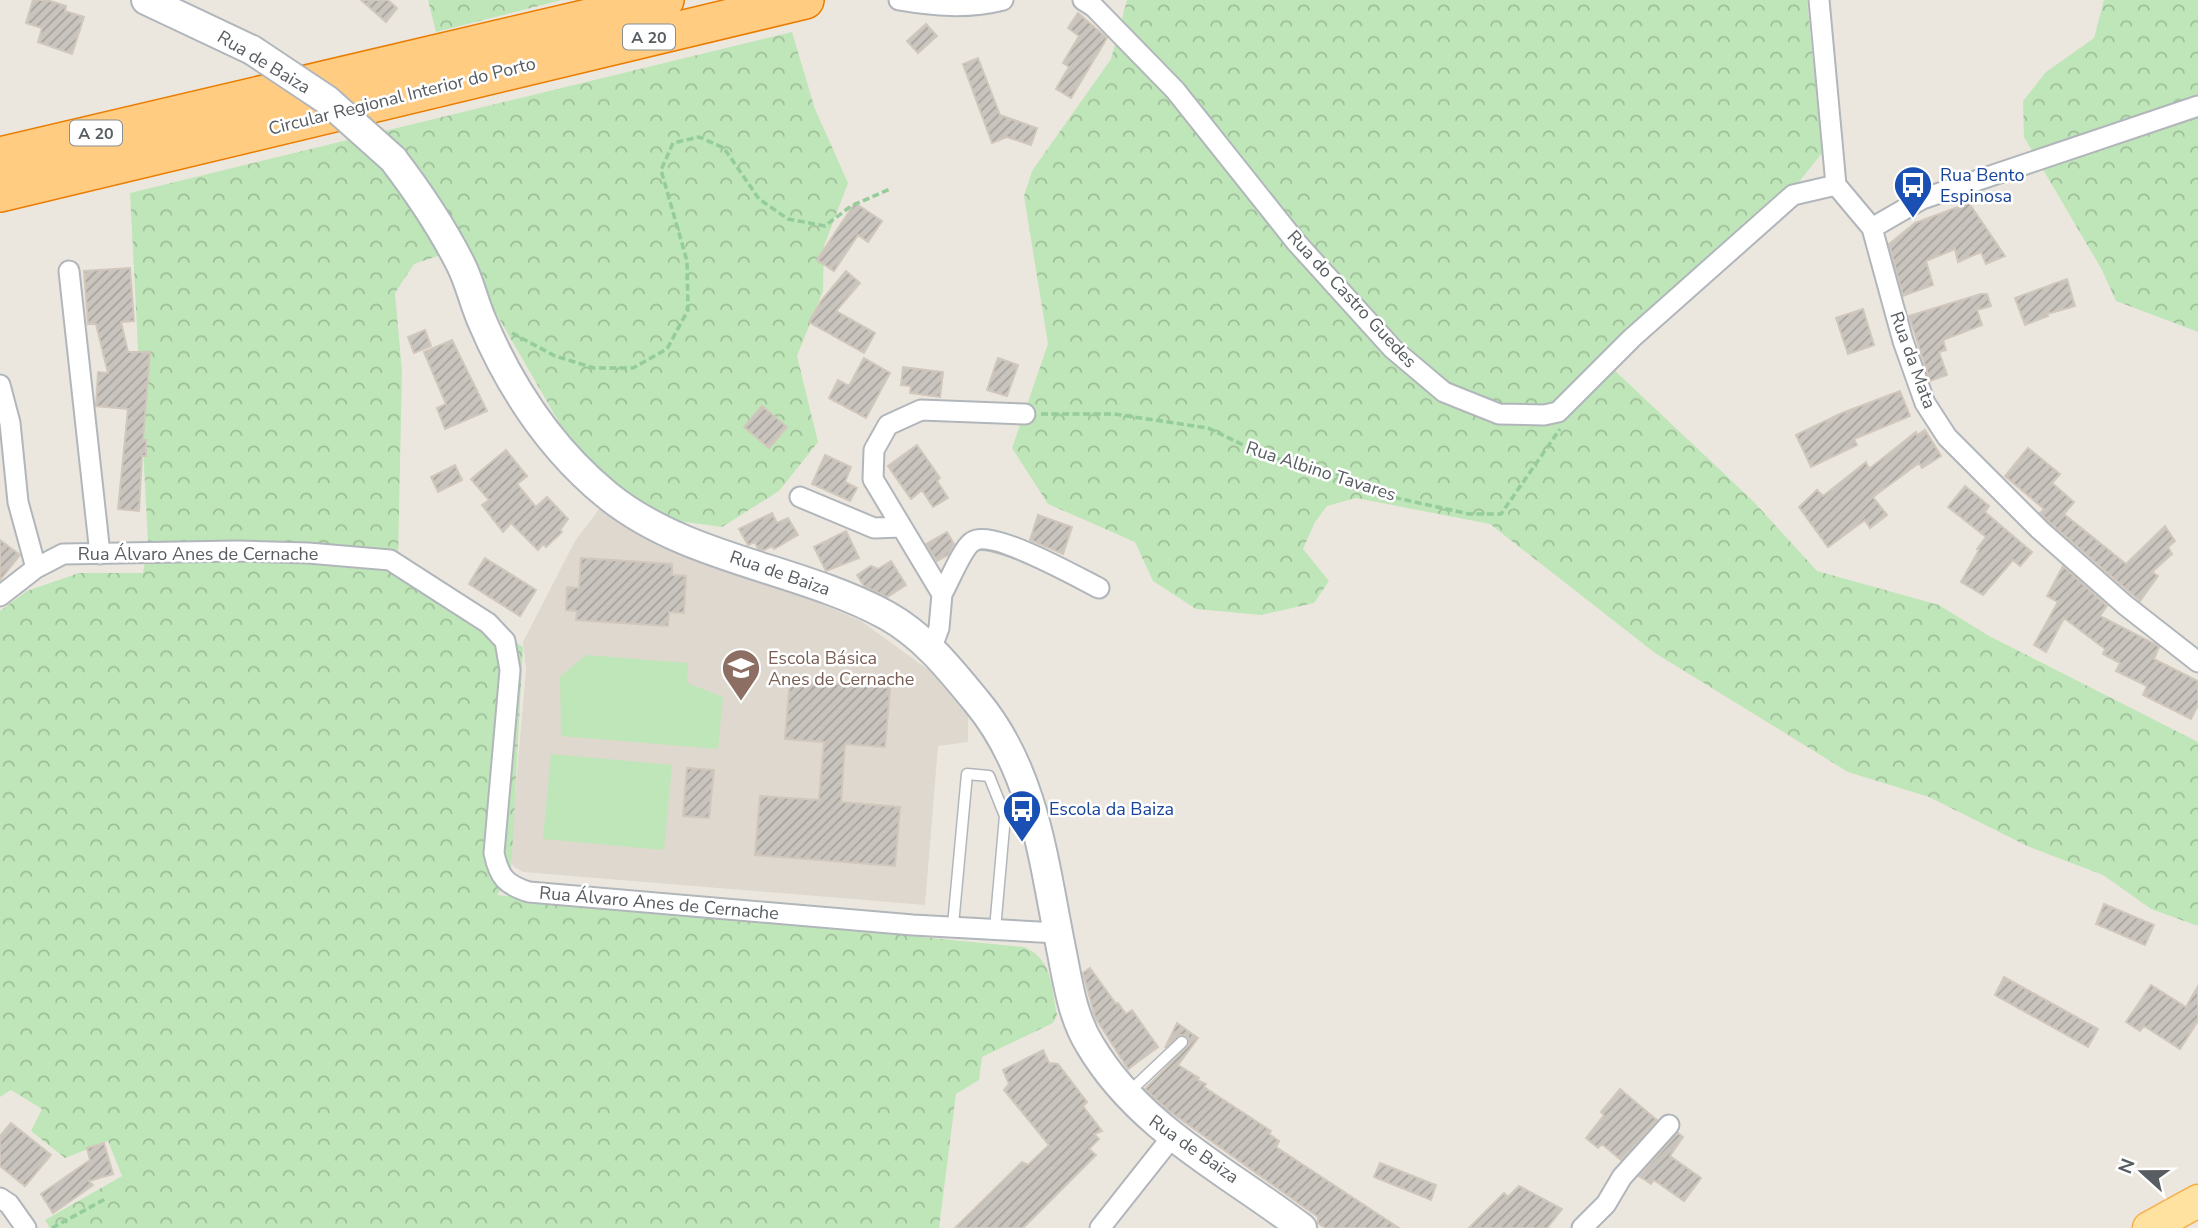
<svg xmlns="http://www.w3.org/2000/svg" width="2198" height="1228" viewBox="0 0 2198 1228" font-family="'Nunito Sans',sans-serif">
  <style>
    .education { fill: #ded8cf }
    .forest { fill: url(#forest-crowns) }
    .park { fill: #bfe6b8 }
    .building { fill: url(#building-hatch); stroke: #d1c7bc; stroke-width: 2 }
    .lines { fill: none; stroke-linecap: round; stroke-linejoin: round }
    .lane-casing { stroke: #b1b6bb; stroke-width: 13 }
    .street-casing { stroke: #b1b6bb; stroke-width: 23 }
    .secondary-casing { stroke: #b0b6bb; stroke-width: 32 }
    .primary-casing { stroke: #f9ad4a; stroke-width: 35 }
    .highway-casing { stroke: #ea7d00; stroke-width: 40 }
    .path { stroke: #94cc9b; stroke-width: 3.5; stroke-dasharray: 7 3.5; stroke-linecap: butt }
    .lane { stroke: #fff; stroke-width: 10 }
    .street { stroke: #fff; stroke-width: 19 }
    .secondary { stroke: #fff; stroke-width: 28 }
    .primary { stroke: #ffe1a0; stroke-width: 32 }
    .highway { stroke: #ffcc82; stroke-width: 37 }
    .secondary-bridge-casing { stroke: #b0b6bb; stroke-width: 32; stroke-linecap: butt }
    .secondary-bridge { stroke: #fff; stroke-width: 28 }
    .labels { text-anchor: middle; stroke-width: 5; stroke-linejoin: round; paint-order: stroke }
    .shield { fill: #fff; stroke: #898e90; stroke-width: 2 }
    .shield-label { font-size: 16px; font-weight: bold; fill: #575d61 }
    .street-label { font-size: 18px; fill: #575d61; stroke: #fff }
    .transit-label { font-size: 18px; fill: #164399; stroke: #fff; text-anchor: start }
    .education-label { font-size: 18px; fill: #785e54; stroke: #fff; text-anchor: start }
  </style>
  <defs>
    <pattern id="forest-crowns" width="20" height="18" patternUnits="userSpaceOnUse" patternTransform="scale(1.75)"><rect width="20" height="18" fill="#bfe6b8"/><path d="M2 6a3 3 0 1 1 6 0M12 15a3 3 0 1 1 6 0" fill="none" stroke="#9ebe99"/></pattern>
    <pattern id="building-hatch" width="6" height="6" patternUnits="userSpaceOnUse" patternTransform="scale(1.75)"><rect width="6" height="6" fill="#c9c4bd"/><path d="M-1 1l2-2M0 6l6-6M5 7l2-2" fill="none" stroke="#a6a29d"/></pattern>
  </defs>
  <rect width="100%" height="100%" fill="#ece7de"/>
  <path class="education" d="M600,508l60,38 28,12 119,40 54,23 69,50 38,41v30l-30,4 -13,159 -402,-33 -10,-6 -3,-12 16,-184 -3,-28 52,-101z"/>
  <path class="forest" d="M428,0h134l-126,32z
    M1127,0h680l15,153 -23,29 -182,159 -7,25 144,136 63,69 122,34 50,31 209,106v184l-47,-17 -48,-34 -76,-29 -98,-49 -81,-25 -193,-119 -165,-129 -134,-26 -29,8 -12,16 -12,27 26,32 -15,22 -53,12 -65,-6 -43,-28 -18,-39 -87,-38 -36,-56 36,-104 -24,-148 8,-25 79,-112z
    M2104,0h94v332l-82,-31 -14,-31 -78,-133 -1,-36 23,-29 48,-34z
    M792,32l23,77 33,74 -24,63 -1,45 -26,65 21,86 -39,49 -57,36 -44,-6 -70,-38 -48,-59 -101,-175 -45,15 -19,29 7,78 -4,189 125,87 -12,227 -14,21 527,52c29,12 27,40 33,68l-4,8 -71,34 -3,23 -23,14 -17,134h-889l-5,-8 77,-44 -14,-35 -43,17 -34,-27 11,-22 -31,-19 -11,7v-486l27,-20 52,-18h64l5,-30 -18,-350z"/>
  <path class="park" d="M586,655l102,8 -1,20 36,14 -5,52 -157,-13 -1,-59z
    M551,754l121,11 -8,85 -121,-11z"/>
  <path class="building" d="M33,0h14l19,6 -1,5 19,6 -12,37 -34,-12 4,-14 -16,-5z
    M361,0h27l9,8 -11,14z
    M1078,13l29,25 -36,60 -15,-9 13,-22 -6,-4 16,-27 -11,-8z
    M926,24l11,12 -19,17 -11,-12z
    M978,58l22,57 37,13 -6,17 -24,-8 -15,6 -29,-79z
    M855,203l27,18 -14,21 -10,-7 -24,36 -17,-11z
    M1969,203l36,53 -19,8 -5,-12 -23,10 -3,-13 -29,12 7,24 -30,11 -14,-52 26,-21z
    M130,268l4,53 -13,1 7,30h22l-7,88h3v16h-4l-3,55 -21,-2 10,-100 -32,-3 2,-34 10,1 -12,-49h-8l-4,-53z
    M846,271l14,12 -24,28 39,22 -11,20 -55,-31 12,-21z
    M2067,279l8,27 -28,8 1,2 -23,9 -10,-27z
    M1981,294h6l4,12 -14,4 5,15 -39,15 3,10 -7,2 8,23 -17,6 -21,-65z
    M1863,309l11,36 -26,9 -12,-36z
    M425,330l6,16 -17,7 -6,-16z
    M452,340l35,71 -42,18 -8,-21 9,-4 -22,-52z
    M864,358l26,15 -24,45 -37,-20 9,-18 11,6z
    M998,358l20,7 -11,31 -20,-6z
    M903,367l40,5 -3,25 -30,-4 1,-7 -10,-1z
    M1900,391l10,25 -56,23 3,6 -46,22 -15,-32 46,-22z
    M762,406l25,21 -18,21 -25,-21z
    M1925,430l16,26 -19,12 -3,-5 -46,34 14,18 -17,13 -5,-8 -37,27 -29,-40 18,-17 6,6 43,-34 3,7 47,-37 1,3z
    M917,445l23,33 -3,3 11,17 -15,9 -11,-17 -11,9 -23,-33z
    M2028,448l32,26 -8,9 22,19 -10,12 62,50 39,-38 10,15 -7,6 4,7 -20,18 6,4 -18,25 -92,-80 -8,-8 4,-4 -39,-33z
    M506,450l21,26 -10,8 19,23 11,-10 21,22 -8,11 2,2 -16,15 -3,-3 -5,6 -27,-27 -8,9 -21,-27 7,-5 -18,-21z
    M825,455l26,12 -6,15 12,6 -7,13 -38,-17z
    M455,465l7,15 -24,12 -7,-15z
    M1965,486l24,20 -4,6 47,40 -12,14 -7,-6 -30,35 -22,-13 18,-32 -2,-1 9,-12 -38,-30z
    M772,513l5,10 11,-5 10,17 -24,14 -2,-3 -8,4 -6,-1 -3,-7 -7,3 -9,-16z
    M1038,515l34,12 -9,27 -33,-14z
    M846,531l13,27 -33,13 -12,-24z
    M947,532l7,12 -6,11 -11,6 -11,-17z
    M0,540l20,15 -20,25z
    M485,558l51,32 -16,26 -51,-32z
    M581,558l91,6v11l14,1 -2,37 -15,-1 -1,14 -92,-6 1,-9 -11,-1 1,-23 12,1z
    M891,561l15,24 -19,12 -23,-11 -7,-11 14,-9 7,3z
    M2063,566l44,40 -7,10 53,27 6,4 -5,12 44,22v24l-7,14 -48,-24 4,-9 -31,-15 4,-8 -17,-9 2,-5 -41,-31 -18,34 -12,-7 24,-43 -11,-6z
    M790,680l100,8 -5,59 -40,-3 -4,58 59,5 -5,59 -140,-11 5,-59 59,4 5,-58 -39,-3z
    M687,768l27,2 -5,48 -26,-2z
    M2104,904l50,21 -9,20 -49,-21z
    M1090,968l26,36 2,-1 8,11 6,-4 26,37 -30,22 -33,-52 -12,-44z
    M2004,977l94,52 -10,18 -93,-52z
    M2151,985l35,22 12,-21v35l-18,28 -36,-23 -4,5 -14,-9z
    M1177,1023l21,15 -20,27 21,13 -2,2 9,4 -2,3 67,44 -2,3 10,7 -3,6 123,81h-74l-7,-5v-6l-149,-106 -24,-22 44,-44 -1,-8 -7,-2 -16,13z
    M1043,1050l6,13 9,1 29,38 -4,4 19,25 -8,3 5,5 -10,10 7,6 -73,73h-68l67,-66 6,3 21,-20 -45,-55 5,-6 -6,-14z
    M1620,1089l37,31 -36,40 -19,-16 -4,4 -12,-10 18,-23 -3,-3z
    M11,1123l40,32 -26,31 -25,-20v-30z
    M1678,1133l5,4 -13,19 31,22 -17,23 -30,-21 -3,4 -12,-8z
    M104,1143l9,31 -24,7 4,4 -40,28 -12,-19 49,-34 -3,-12z
    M1380,1163l56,22 -5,15 -57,-23z
    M1519,1186l43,23 -15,19h-78l35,-35 4,4z"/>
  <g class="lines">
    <g class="lane-casing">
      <path id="lane" d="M953,925l14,-151 22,2 16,40 -10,113
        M1128,1093l54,-51"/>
    </g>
    <g class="street-casing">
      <path id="street" d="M899,0c35,6 69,9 104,0
        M1083,0l11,7 81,83 121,152 97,107 51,43 55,22 45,1 14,-3 74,-74 161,-143 43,-10
        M1819,0l17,185 36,43 31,113 22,62 22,34 93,93 85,75 73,57
        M1872,228l50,-29 276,-93
        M69,271l31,283
        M0,385l10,38 8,79 18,66
        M800,497l74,31 27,-1
        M942,594c7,-12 20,-45 30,-52 19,-14 105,35 127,46
        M0,596l36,-28 27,-14 174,-3 71,2 82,7 98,63 17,18 5,29 -16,183c5,24 12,32 35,39l384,33 144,8
        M932,647l7,-19 3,-34 -69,-115 1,-29 14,-25 33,-15 104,4
        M0,1198l9,6 17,24
        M1100,1228l72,-91
        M1582,1228l24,-24 16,-27 47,-52"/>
    </g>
    <g class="secondary-casing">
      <path id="secondary" d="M146,0l106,50
        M393,159c26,34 49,68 68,106 9,18 13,38 21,56 28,66 69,128 125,174 80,65 190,72 279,120 38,21 64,54 91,87 59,71 67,164 85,251 6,31 11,65 28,92 49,83 137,126 212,183"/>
    </g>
    <g class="primary-casing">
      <path id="primary" d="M2149,1228l49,-27"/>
    </g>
    <g class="highway-casing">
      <path id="highway" d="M0,156l665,-156
        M0,193l805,-193"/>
    </g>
    <path class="path" d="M512,333l43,23 39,12h39l34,-19 21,-39 -1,-49 -26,-91 12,-27 26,-6 25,11 35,51 29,20 37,7 26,-20 39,-17
      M1041,414h73l94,14 56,27 75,20 49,21 81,18h32l59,-85
      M52,1228l55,-30"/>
    <use href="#lane" class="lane"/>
    <use href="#street" class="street"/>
    <use href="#secondary" class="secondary"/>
    <use href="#primary" class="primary"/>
    <use href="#highway" class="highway"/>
    <g class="secondary-bridge-casing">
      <path id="secondary-bridge" d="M252,50l75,50 66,59"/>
    </g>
    <use href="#secondary-bridge" class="secondary-bridge"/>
  </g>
  <defs>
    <g id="bus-pin" transform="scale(2.0125)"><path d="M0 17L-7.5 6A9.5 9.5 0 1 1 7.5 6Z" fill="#1a4fb4" stroke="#fff"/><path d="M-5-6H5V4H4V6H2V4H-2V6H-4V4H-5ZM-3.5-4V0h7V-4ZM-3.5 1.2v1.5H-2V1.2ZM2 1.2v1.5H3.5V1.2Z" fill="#fff"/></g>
    <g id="school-pin" transform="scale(2.0125)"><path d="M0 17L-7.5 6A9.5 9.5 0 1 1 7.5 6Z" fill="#8d6e63" stroke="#fff"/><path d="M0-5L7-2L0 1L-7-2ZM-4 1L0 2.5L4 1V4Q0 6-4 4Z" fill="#fff"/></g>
  </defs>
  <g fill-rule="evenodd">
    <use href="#bus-pin" x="1913" y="185"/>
    <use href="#school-pin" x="741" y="668"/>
    <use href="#bus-pin" x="1022" y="809"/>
  </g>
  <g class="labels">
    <g class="shield">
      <rect x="623" y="24.5" width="52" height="25" rx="5"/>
      <rect x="70" y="120.5" width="52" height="25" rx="5"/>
    </g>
    <g class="shield-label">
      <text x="649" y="43">A 20</text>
      <text x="96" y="139">A 20</text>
    </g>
    <g class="street-label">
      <text transform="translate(264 62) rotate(31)" y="6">Rua de Baiza</text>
      <text transform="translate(402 96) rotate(-14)" y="6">Circular Regional Interior do Porto</text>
      <text transform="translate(1352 299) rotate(47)" y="6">Rua do Castro Guedes</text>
      <text transform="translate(1913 360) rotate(70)" y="6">Rua da Mata</text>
      <text transform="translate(1321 471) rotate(18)" y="6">Rua Albino Tavares</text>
      <text x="198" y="560">Rua Álvaro Anes de Cernache</text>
      <text transform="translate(780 573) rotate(19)" y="6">Rua de Baiza</text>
      <text transform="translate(659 903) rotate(5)" y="6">Rua Álvaro Anes de Cernache</text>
      <text transform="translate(1194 1149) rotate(35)" y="6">Rua de Baiza</text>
    </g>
    <g class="transit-label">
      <text x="1940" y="181">Rua Bento<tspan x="1940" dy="21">Espinosa</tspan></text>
      <text x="1049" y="815">Escola da Baiza</text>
    </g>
    <g class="education-label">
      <text x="768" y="664">Escola Básica<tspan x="768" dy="21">Anes de Cernache</tspan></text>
    </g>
  </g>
  <g transform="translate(2142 1172) rotate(291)" stroke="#ffffff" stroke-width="5" paint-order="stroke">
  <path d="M0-5L12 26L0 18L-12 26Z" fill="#575d61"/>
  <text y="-10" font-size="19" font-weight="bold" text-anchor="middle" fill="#575d61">N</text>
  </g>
</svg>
